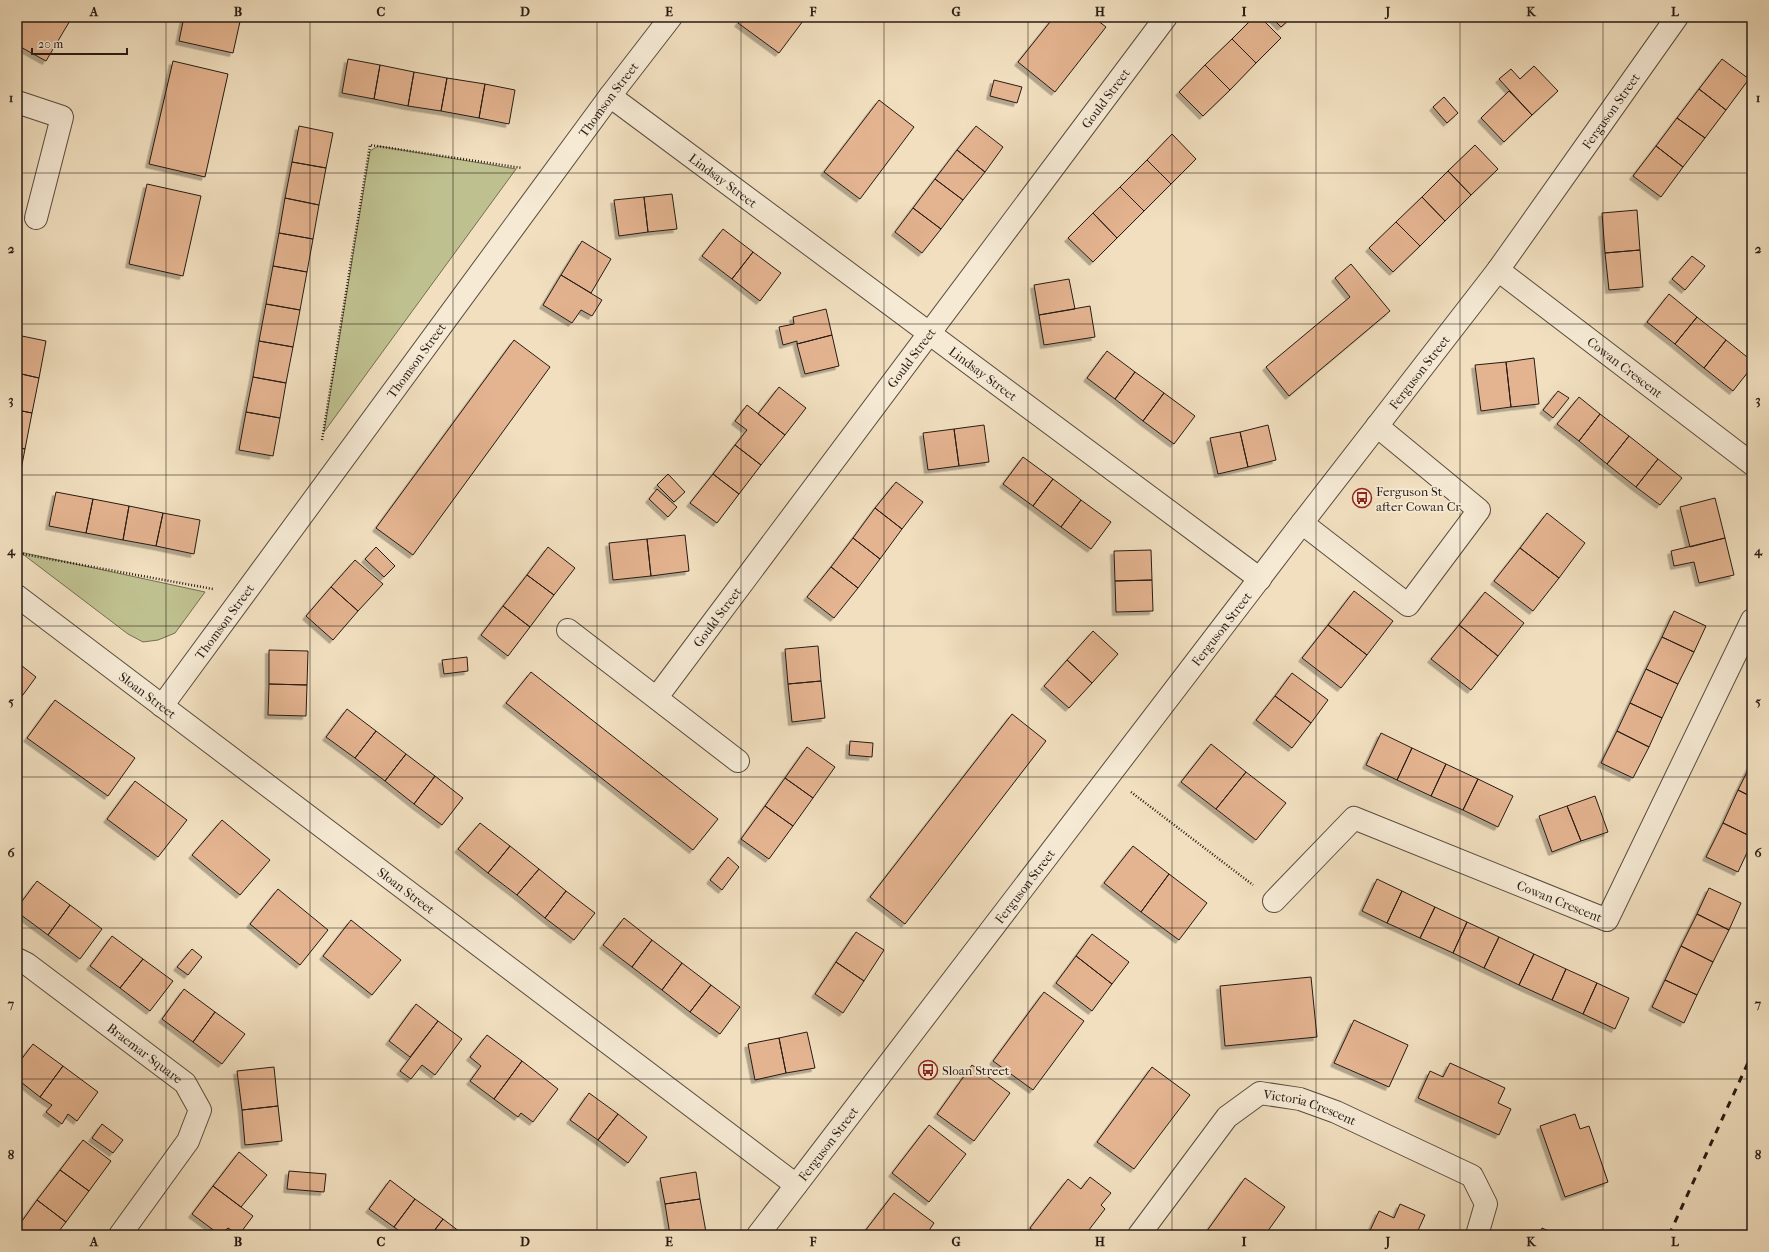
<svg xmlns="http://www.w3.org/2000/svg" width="1769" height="1252" viewBox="0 0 1769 1252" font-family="'IM FELL French Canon',serif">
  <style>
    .green { fill: #bfc08f; stroke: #736e52 }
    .building { fill: #e4b490; stroke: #271b14; filter: url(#shadow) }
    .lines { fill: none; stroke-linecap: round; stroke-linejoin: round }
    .minor-casing { stroke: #5a4c3f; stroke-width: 24 }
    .path { stroke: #271b14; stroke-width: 2.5; stroke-dasharray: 1 2; stroke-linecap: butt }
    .minor { stroke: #f6ead5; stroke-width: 22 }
    .rail { stroke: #271b14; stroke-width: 3; stroke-dasharray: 7 7; stroke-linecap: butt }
    .grid { fill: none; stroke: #271b14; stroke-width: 1; stroke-opacity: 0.55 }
    .labels { text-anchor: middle; stroke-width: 3.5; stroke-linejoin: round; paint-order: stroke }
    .street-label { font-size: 13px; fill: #271b14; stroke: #f6ead5 }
    .poi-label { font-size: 13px; fill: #271b14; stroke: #f6ead5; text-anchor: start }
    .neatline { fill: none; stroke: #271b14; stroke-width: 1.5 }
    .grid-label { font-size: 13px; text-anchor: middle; font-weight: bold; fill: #271b14 }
  </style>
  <defs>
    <filter id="shadow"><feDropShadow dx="-3.5" dy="3.5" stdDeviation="0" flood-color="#0004"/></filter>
  </defs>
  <rect width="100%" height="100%" fill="#f1dfbf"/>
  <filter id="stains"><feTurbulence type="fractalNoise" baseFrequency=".005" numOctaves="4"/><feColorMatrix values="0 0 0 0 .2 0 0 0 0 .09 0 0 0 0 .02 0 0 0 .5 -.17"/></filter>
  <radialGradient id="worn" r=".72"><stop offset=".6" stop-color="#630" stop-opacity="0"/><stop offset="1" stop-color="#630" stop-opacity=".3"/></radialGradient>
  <path class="green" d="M378,146l138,23 -192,263 46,-281z
    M20,552l185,40 -30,41 -17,7 -15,2 -15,-8z"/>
  <path class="building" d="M17,17h50l4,2 -25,42 -29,-16z
    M184,17h57l-8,36 -54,-12z
    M743,17h63l-27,36 -41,-30z
    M1054,17h39l13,10 -51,65 -37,-30z
    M1254,17h6l21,21 -25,25 -24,-24z
    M1271,17h17l2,2 -9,8z
    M1232,39l24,24 -26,27 -25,-25z
    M348,59l32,6 -6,34 -32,-6z
    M1722,59l27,20 -23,31 -27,-21z
    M173,61l55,13 -23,103 -56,-13z
    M380,65l34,7 -6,34 -34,-7z
    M1205,65l25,25 -27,26 -24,-24z
    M1534,66l24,25 -26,24 -33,-36 12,-10 9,10z
    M414,72l33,6 -6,33 -33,-5z
    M447,78l38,6 -6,34 -38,-7z
    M994,80l28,7 -5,16 -27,-7z
    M485,84l30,6 -6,34 -30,-6z
    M1699,89l27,21 -21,28 -28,-20z
    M1509,91l23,24 -28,27 -23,-24z
    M1444,97l14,16 -11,10 -14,-16z
    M879,100l35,27 -54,72 -36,-27z
    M1677,118l28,20 -22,29 -27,-21z
    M299,126l34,7 -7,35 -34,-6z
    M976,126l27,21 -18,25 -28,-22z
    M1172,134l24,25 -25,25 -24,-24z
    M1475,145l23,24 -27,26 -23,-24z
    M1656,146l27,21 -22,30 -28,-21z
    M957,150l28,22 -22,28 -28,-21z
    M1147,160l24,24 -27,27 -24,-24z
    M292,162l34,6 -7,37 -34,-7z
    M1448,171l23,24 -26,26 -23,-24z
    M935,179l28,21 -22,29 -28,-21z
    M147,184l54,12 -18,80 -54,-12z
    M1120,187l24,24 -27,27 -24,-25z
    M672,194l5,35 -29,3 -4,-35z
    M644,197l4,35 -29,4 -5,-36z
    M1422,197l23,24 -25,25 -24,-24z
    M285,198l34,7 -6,34 -34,-6z
    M913,208l28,21 -19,24 -27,-21z
    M1637,210l3,40 -35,3 -3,-40z
    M1093,213l24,25 -24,24 -25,-24z
    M1396,222l24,24 -27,26 -24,-24z
    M723,229l30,23 -21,27 -30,-23z
    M279,233l34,6 -6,33 -34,-6z
    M582,241l29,18 -20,34 -30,-18z
    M1640,250l3,37 -34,3 -4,-37z
    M753,252l28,21 -21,28 -28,-22z
    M1692,256l13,10 -20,24 -13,-11z
    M1351,264l39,47 -101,85 -23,-29 84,-70 -15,-19z
    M273,266l34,6 -7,38 -34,-6z
    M561,275l41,25 -10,16 -11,-6 -9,13 -29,-18z
    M1069,279l6,30 -36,6 -5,-30z
    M1669,294l28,23 -22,27 -28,-22z
    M266,304l34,6 -7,37 -34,-6z
    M1090,306l5,31 -51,8 -5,-30z
    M826,309l6,26 -35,9v-3l-14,4 -4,-18 15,-3 -1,-7z
    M1697,317l29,23 -22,28 -29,-24z
    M17,335l29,6 -7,37 -22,-5z
    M832,335l7,31 -34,8 -8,-30z
    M514,340l36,27 -137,188 -37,-27z
    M1726,340l26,21v6l-19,24 -29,-23z
    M259,341l34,6 -7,36 -33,-6z
    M1107,351l28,21 -20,27 -28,-21z
    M1534,358l5,46 -28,3 -5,-45z
    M1506,362l5,45 -30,4 -6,-46z
    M1135,372l29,21 -21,28 -28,-22z
    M17,373l22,5 -7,35 -15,-3z
    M253,377l33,6 -6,35 -34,-6z
    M779,387l27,21 -21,27 -27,-21z
    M1558,391l11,7 -16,20 -10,-8z
    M1164,393l31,23 -21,28 -31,-23z
    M1579,397l21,17 -21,27 -22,-17z
    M747,405l38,30 -24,30 -26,-20 12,-15 -12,-9z
    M17,410l15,3 -7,36 -8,-2z
    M246,412l34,6 -7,38 -34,-6z
    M1600,414l29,22 -22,28 -28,-23z
    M984,425l5,37 -30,4 -5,-37z
    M1268,425l8,35 -28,7 -8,-35z
    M954,429l5,37 -31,4 -5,-37z
    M1240,432l8,35 -30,7 -8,-36z
    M1629,436l29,23 -22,28 -29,-23z
    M735,445l26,20 -22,29 -26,-20z
    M17,447l8,2 -7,36h-1z
    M1023,457l30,22 -20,27 -30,-22z
    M1658,459l24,19 -22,27 -24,-18z
    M668,474l17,18 -11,10 -17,-17z
    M713,474l26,20 -22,29 -27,-20z
    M1053,479l28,21 -20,27 -28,-21z
    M896,482l27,20 -21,27 -27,-21z
    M657,489l20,18 -9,10 -19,-18z
    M56,492l37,7 -7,34 -37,-7z
    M1715,498l10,40 -35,9 -10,-40z
    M93,499l36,7 -6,34 -37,-7z
    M1081,500l30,22 -20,27 -30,-22z
    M129,506l34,7 -7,33 -33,-6z
    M875,508l27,21 -22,30 -27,-21z
    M163,513l37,7 -6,34 -38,-8z
    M1547,513l38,30 -26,35 -39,-30z
    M685,535l4,36 -38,5 -4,-37z
    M853,538l27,21 -22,29 -27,-21z
    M1725,538l9,37 -35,8 -5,-21 -20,4 -3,-15z
    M647,539l4,37 -38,4 -4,-37z
    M376,547l19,19 -11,11 -19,-18z
    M548,547l27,21 -21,27 -27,-20z
    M1520,548l39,30 -26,33 -39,-30z
    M1151,550l1,30 -37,1 -1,-30z
    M355,560l28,24 -25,27 -27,-24z
    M831,567l27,21 -24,30 -27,-21z
    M527,575l27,20 -24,32 -27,-21z
    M1152,580l1,31 -37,1 -1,-31z
    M331,587l27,24 -25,29 -27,-24z
    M1354,591l39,30 -26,34 -39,-30z
    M1485,592l39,31 -26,33 -39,-31z
    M503,606l27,21 -22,29 -27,-21z
    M1674,611l32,15 -12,26 -32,-15z
    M1328,625l39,30 -26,33 -39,-30z
    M1459,625l39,31 -27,34 -40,-31z
    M1093,631l25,23 -26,29 -25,-23z
    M1662,637l32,15 -16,32 -32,-15z
    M818,646l3,35 -33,3 -3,-35z
    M269,650l39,1 -1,34 -38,-1z
    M467,657l1,14 -24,3 -2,-14z
    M1067,660l25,23 -23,25 -25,-22z
    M17,662l19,15 -19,26z
    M1646,669l32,15 -16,34 -32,-15z
    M531,672l187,147 -25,31 -187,-147z
    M1292,673l36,27 -17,23 -36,-27z
    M821,681l4,37 -33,4 -4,-38z
    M269,684l38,1 -1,31 -38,-1z
    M1275,696l36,27 -19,25 -36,-28z
    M55,700l80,58 -27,38 -81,-58z
    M1630,703l32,15 -13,29 -32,-16z
    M347,709l29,22 -21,27 -29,-21z
    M1012,714l34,27 -141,183 -35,-27z
    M376,731l30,23 -21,27 -30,-23z
    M1617,731l32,16 -16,31 -32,-15z
    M1381,733l31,15 -15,32 -31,-15z
    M850,741l23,2 -1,14 -23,-2z
    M1211,744l35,28 -30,37 -35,-27z
    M807,747l28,20 -22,31 -28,-20z
    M1412,748l34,16 -15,32 -34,-16z
    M406,754l29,22 -21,28 -29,-23z
    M1752,762v35l-14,-7z
    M1446,764l32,15 -15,31 -32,-14z
    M1246,772l40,31 -30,37 -40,-31z
    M435,776l28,22 -21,27 -28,-21z
    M785,778l28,20 -20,28 -28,-20z
    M1478,779l35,17 -15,31 -35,-17z
    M135,781l52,39 -29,37 -51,-38z
    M1738,790l14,7v40l-29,-14z
    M1595,796l13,36 -27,9 -14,-35z
    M765,806l28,20 -24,33 -28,-20z
    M1567,806l14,35 -29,11 -13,-36z
    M222,820l48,40 -30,35 -48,-40z
    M480,823l30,23 -22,27 -30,-24z
    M1723,823l29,14v5l-14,30 -32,-15z
    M510,846l29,23 -22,26 -29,-22z
    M1133,846l36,28 -28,38 -37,-29z
    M728,857l11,10 -17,23 -12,-10z
    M539,869l27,22 -21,27 -28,-23z
    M1169,874l38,29 -28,37 -38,-28z
    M1377,879l25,12 -15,32 -25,-12z
    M37,881l33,24 -22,30 -31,-23v-4z
    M1709,888l32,15 -12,27 -32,-16z
    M278,889l50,41 -28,35 -50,-41z
    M566,891l29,22 -21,27 -29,-22z
    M1402,891l33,16 -15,31 -33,-15z
    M70,905l32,24 -22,30 -32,-24z
    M1435,907l32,15 -14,31 -33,-15z
    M1697,914l32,16 -16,32 -32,-16z
    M624,918l28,22 -20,27 -29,-22z
    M351,920l50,40 -29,35 -49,-39z
    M1467,922l32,15 -15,31 -31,-15z
    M856,932l28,18 -20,31 -28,-19z
    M1092,934l37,28 -17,22 -36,-28z
    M112,936l31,23 -23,29 -30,-22z
    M1499,937l35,17 -15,31 -35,-17z
    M652,940l30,23 -20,27 -30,-23z
    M1681,946l32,16 -16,33 -32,-15z
    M192,949l10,8 -14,18 -11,-8z
    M1534,954l32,15 -14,31 -33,-15z
    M1076,956l36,28 -20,27 -36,-28z
    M143,959l30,22 -23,30 -30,-23z
    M836,962l28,19 -21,32 -28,-19z
    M682,963l29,22 -21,27 -28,-22z
    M1566,969l31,14 -14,31 -31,-14z
    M1311,977l6,60 -92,9 -5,-60z
    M1665,980l32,15 -13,28 -32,-16z
    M1597,983l32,15 -14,31 -32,-15z
    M711,985l29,22 -20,27 -30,-22z
    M184,989l31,23 -22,30 -31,-23z
    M1044,992l40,29 -51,69 -40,-29z
    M416,1004l22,17 -28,36 -21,-16z
    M215,1012l30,22 -23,30 -29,-22z
    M1354,1020l54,25 -19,42 -55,-24z
    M438,1021l24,18 -27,36 -13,-10 -11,14 -11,-8z
    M807,1032l8,36 -29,5 -7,-35z
    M487,1035l35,26 -28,38 -24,-18 11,-15 -11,-9z
    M779,1038l7,35 -31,7 -7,-36z
    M33,1044l30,22 -23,31 -23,-18v-14z
    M522,1061l36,28 -25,33 -12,-9 -3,4 -24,-18z
    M1450,1063l55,25 -7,15 13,6 -12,26 -81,-37 12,-27 13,6z
    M972,1065l38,28 -36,48 -37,-27z
    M63,1066l35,26 -21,29 -9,-7 -6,10 -16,-12 6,-7 -12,-8z
    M274,1067l4,39 -36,4 -5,-39z
    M1152,1067l38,28 -56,74 -37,-27z
    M589,1093l29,21 -20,26 -28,-20z
    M278,1106l4,35 -37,4 -3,-35z
    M618,1114l29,23 -19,26 -30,-23z
    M1575,1114l5,15 9,-3 19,56 -43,15 -25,-71z
    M102,1124l21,16 -10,13 -21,-15z
    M929,1125l37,29 -37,48 -37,-29z
    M83,1140l28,21 -22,30 -29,-21z
    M239,1152l28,23 -26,32 -28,-21z
    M60,1170l29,21 -23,31 -29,-22z
    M289,1171l37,3 -2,18 -37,-3z
    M696,1172l4,27 -35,5 -5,-26z
    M1090,1177l21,16 -10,12 4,4 -20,26h-46l-9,-7 38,-49 13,10z
    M1245,1178l40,29 -20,28h-61z
    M390,1180l25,19 -21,28 -25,-18z
    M213,1186l40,30 -14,19 -11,-7 -8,7 -28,-21z
    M894,1193l40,30 -8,12h-64z
    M415,1199l28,20 -12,16h-26l-11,-8z
    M700,1199l6,33 -21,3h-15l-5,-31z
    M37,1200l29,22 -10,13h-36l-3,-2v-5z
    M1400,1204l25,11 -9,20h-48l11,-24 15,7z
    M443,1219l21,16h-33z
    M1542,1228l16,7h-20z"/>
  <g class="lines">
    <g class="minor-casing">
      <g id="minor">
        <path id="s1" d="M610,96l650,483"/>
        <path d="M17,102l45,15 -26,101"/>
        <path id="s2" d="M1498,270l254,194"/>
        <path d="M1302,523l106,82 71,-95 -102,-84"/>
        <path id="s3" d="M17,596l779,589"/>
        <path d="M568,630l170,131"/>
        <path id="s4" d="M657,697l509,-680"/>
        <path id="s5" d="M162,706l448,-610 61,-79"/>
        <path id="s6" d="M1274,901l80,-83 253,102 145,-300"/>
        <path id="s7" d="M17,959l10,5 158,119 15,27 -12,31 -68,94"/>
        <path id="s8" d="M758,1235l544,-712 196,-253 179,-253"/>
        <path id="s9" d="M1139,1235l88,-118 33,-24 40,6 36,13 136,64 14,28 -9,31"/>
      </g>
    </g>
    <path class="path" d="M322,440l48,-295 152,23
      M17,553l196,36
      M1131,792l122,93"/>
    <use href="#minor" class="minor"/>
    <path class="rail" d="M1669,1235l83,-181"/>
  </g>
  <path class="grid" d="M166,17v1218M310,17v1218M453,17v1218M597,17v1218M741,17v1218M884,17v1218M1028,17v1218M1172,17v1218M1316,17v1218M1460,17v1218M1603,17v1218M17,173h1735M17,324h1735M17,475h1735M17,626h1735M17,777h1735M17,928h1735M17,1079h1735"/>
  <defs>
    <g id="bus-ring" transform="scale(1)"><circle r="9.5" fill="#f6ead5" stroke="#8f2418" stroke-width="1.5"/><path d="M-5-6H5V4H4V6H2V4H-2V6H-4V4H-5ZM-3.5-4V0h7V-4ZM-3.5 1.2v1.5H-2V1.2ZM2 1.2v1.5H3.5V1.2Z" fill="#8f2418"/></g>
  </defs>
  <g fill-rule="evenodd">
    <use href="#bus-ring" x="1362" y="498"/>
    <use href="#bus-ring" x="928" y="1070"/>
  </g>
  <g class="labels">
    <g class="street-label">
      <text dy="5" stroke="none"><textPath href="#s4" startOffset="748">Gould Street</textPath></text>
      <text dy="5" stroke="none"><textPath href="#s5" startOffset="753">Thomson Street</textPath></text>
      <text dy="5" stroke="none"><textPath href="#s8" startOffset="1411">Ferguson Street</textPath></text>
      <text dy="5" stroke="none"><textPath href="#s1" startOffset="141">Lindsay Street</textPath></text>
      <text dy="5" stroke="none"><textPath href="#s4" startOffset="424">Gould Street</textPath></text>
      <text dy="5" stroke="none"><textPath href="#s5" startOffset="429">Thomson Street</textPath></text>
      <text dy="5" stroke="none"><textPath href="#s2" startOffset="160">Cowan Crescent</textPath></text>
      <text dy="5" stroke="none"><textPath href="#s8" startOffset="1087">Ferguson Street</textPath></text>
      <text dy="5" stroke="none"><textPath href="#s1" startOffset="465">Lindsay Street</textPath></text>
      <text dy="5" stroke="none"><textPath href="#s4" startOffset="100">Gould Street</textPath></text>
      <text dy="5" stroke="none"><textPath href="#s5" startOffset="105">Thomson Street</textPath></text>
      <text dy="5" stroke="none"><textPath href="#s8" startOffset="763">Ferguson Street</textPath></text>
      <text dy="5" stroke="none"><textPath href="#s3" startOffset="164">Sloan Street</textPath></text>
      <text dy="5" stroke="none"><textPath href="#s8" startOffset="439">Ferguson Street</textPath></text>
      <text dy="5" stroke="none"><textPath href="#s3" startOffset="488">Sloan Street</textPath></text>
      <text dy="5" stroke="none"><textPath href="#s6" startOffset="337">Cowan Crescent</textPath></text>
      <text dy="5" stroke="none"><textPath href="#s7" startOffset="159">Braemar Square</textPath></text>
      <text dy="5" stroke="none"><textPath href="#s9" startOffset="240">Victoria Crescent</textPath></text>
      <text dy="5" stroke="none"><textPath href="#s8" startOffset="115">Ferguson Street</textPath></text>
    </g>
    <g class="poi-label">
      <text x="1376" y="496">Ferguson St<tspan x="1376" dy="15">after Cowan Cr</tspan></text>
      <text x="942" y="1075">Sloan Street</text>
    </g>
  </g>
  <rect width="1769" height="1252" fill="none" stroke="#f1dfbf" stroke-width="44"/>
  <path d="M32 48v6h95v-6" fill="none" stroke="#271b14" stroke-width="2"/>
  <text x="38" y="48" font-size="12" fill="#271b14" stroke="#f6ead5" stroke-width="3" paint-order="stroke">20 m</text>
  <rect x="22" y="22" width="1725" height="1208" class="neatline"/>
  <g class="grid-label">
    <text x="94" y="16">A</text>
    <text x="238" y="16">B</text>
    <text x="381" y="16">C</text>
    <text x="525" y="16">D</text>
    <text x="669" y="16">E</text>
    <text x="813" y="16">F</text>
    <text x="956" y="16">G</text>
    <text x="1100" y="16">H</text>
    <text x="1244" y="16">I</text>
    <text x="1388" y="16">J</text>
    <text x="1531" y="16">K</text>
    <text x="1675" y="16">L</text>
    <text x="11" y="102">1</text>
    <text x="1758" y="102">1</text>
    <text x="11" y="253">2</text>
    <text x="1758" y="253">2</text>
    <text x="11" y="404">3</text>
    <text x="1758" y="404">3</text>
    <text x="11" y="555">4</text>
    <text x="1758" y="555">4</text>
    <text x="11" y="706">5</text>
    <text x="1758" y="706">5</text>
    <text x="11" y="857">6</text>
    <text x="1758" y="857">6</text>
    <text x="11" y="1008">7</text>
    <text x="1758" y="1008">7</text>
    <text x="11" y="1159">8</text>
    <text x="1758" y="1159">8</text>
    <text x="94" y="1246">A</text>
    <text x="238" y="1246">B</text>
    <text x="381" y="1246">C</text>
    <text x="525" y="1246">D</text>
    <text x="669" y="1246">E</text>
    <text x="813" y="1246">F</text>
    <text x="956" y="1246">G</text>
    <text x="1100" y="1246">H</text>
    <text x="1244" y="1246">I</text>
    <text x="1388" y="1246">J</text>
    <text x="1531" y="1246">K</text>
    <text x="1675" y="1246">L</text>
  </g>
  <rect width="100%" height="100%" filter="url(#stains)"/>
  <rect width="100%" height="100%" fill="url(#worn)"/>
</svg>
